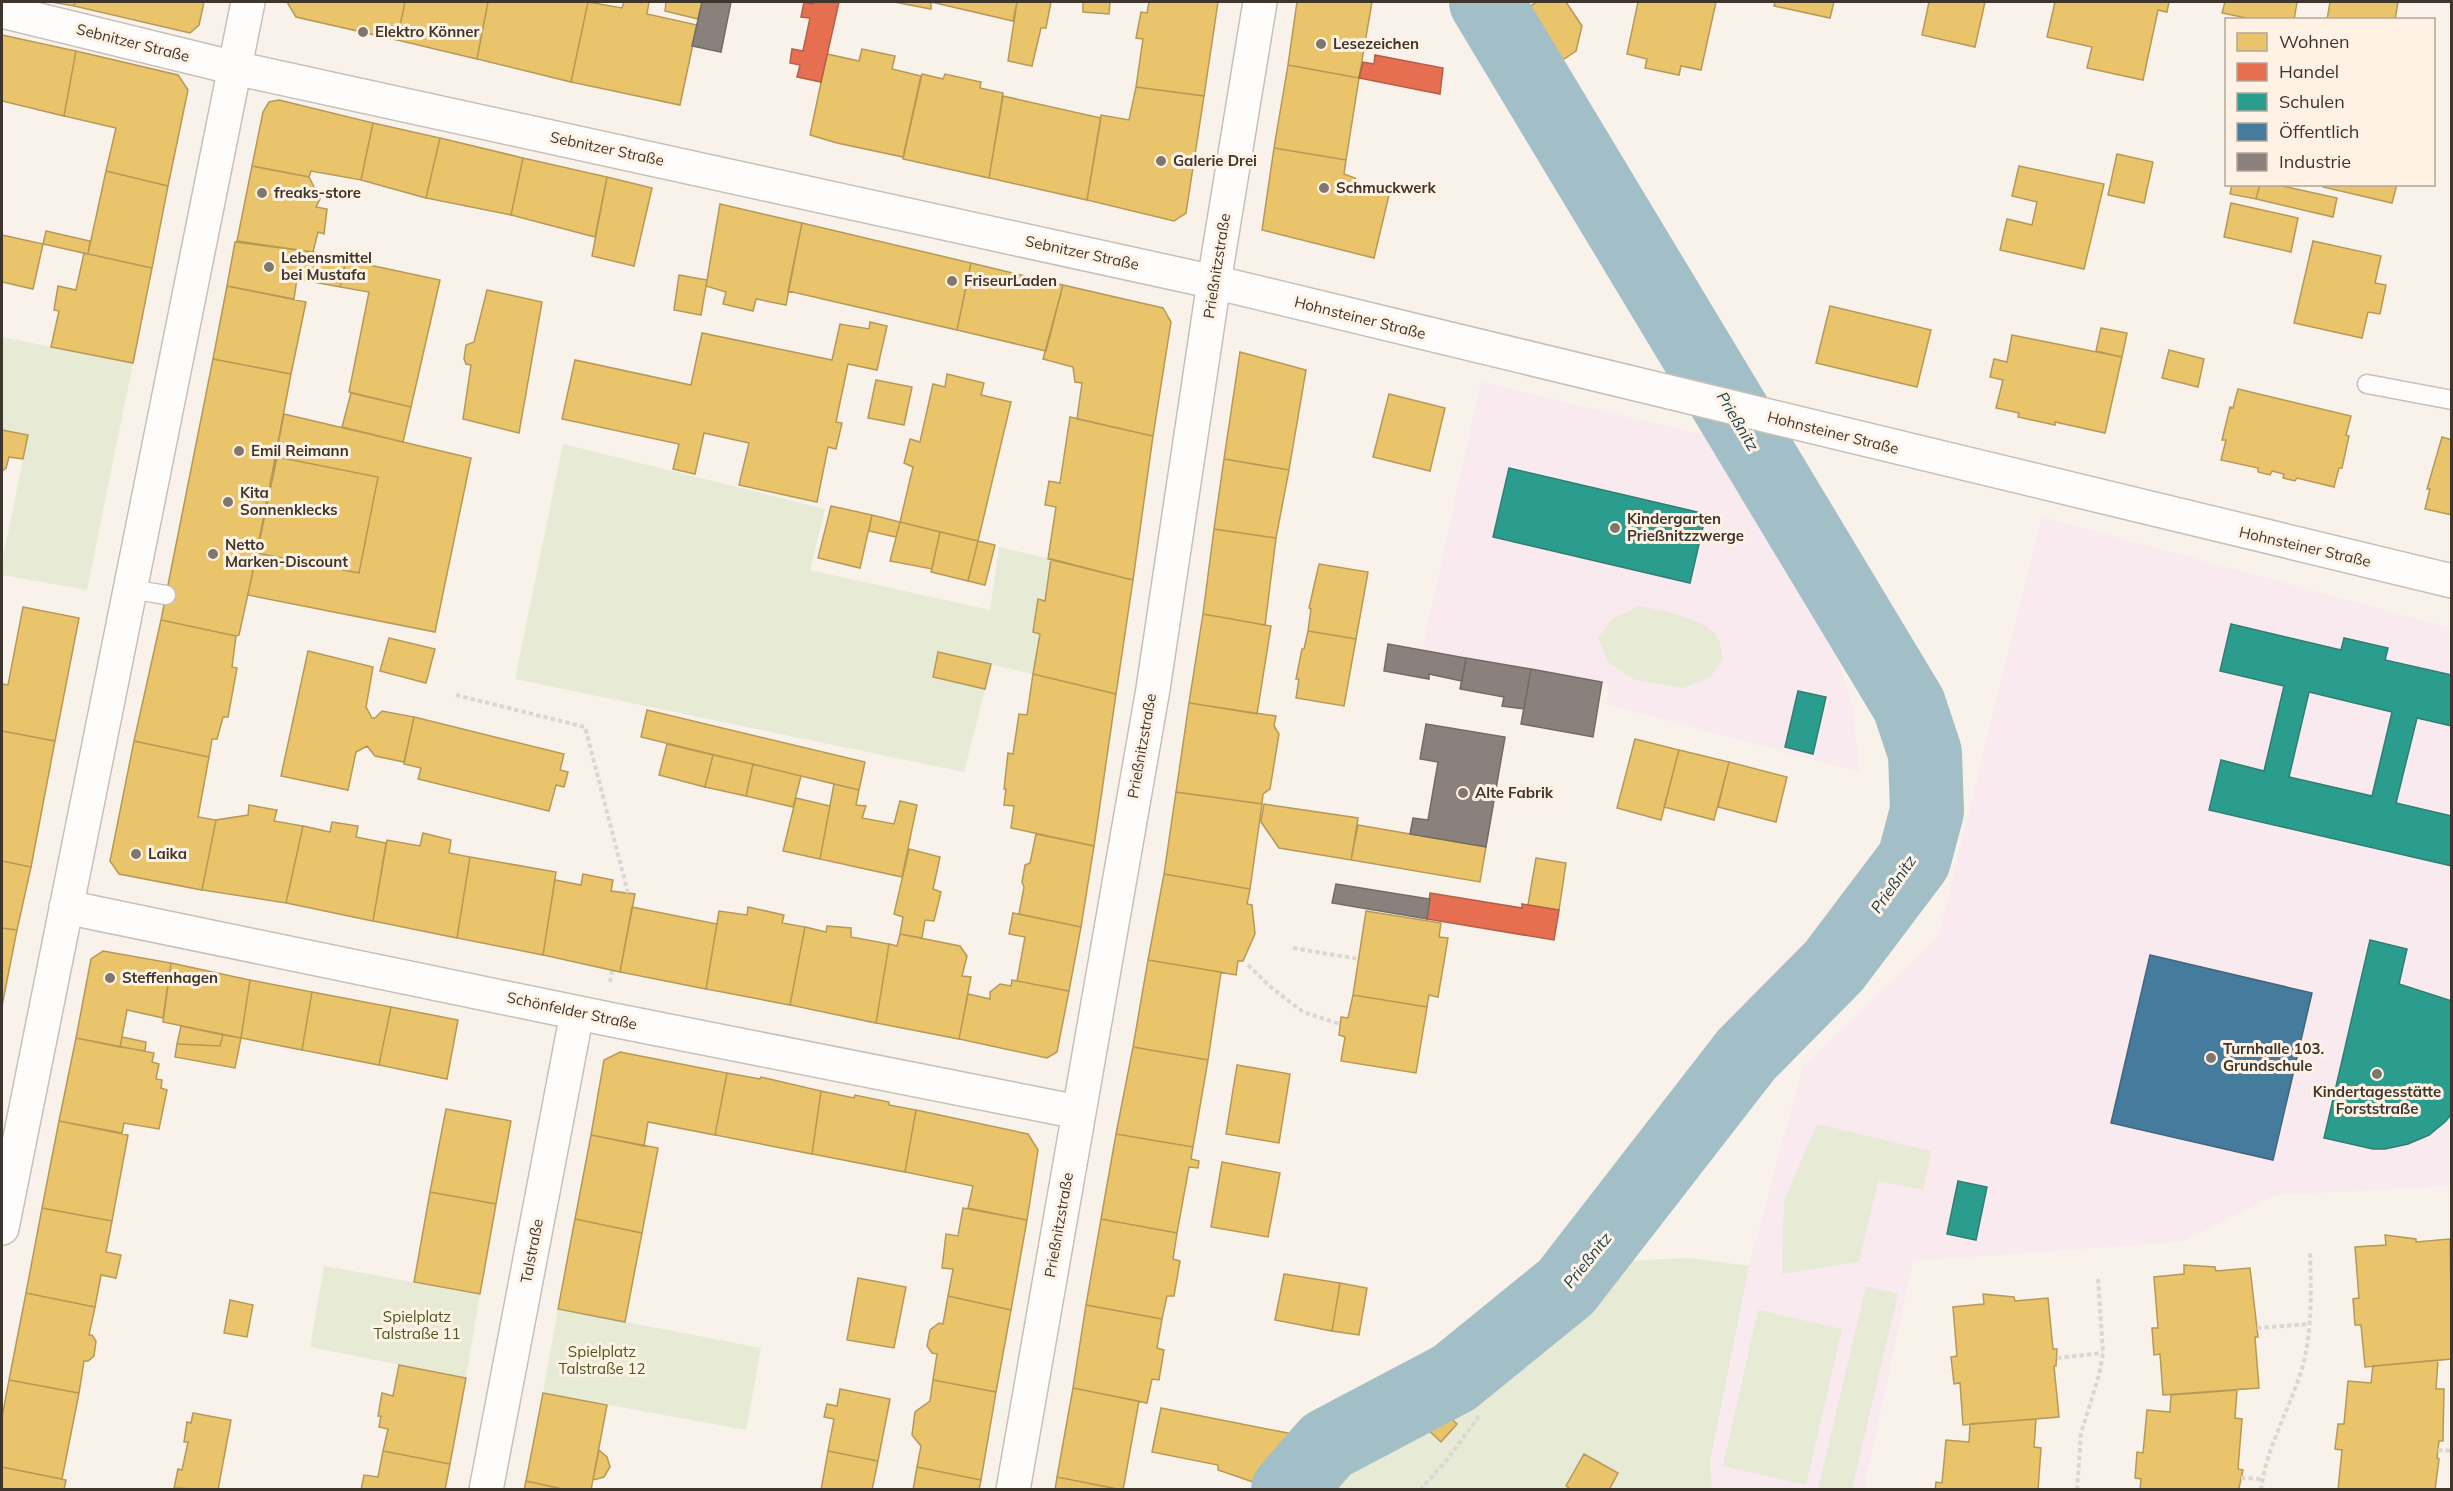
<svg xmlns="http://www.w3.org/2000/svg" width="2453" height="1491" viewBox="0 0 2453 1491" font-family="Mulish,sans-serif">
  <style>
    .education { fill: #f8eaef }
    .green { fill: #e7ead5 }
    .homes { fill: #e9c46a; stroke: #b69957; stroke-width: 1.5 }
    .shops { fill: #e76f51; stroke: #b45e46; stroke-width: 1.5 }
    .schools { fill: #2a9d8f; stroke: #307e71; stroke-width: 1.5; fill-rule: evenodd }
    .public { fill: #457b9d; stroke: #43667b; stroke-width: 1.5 }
    .industry { fill: #8a817c; stroke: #736a64; stroke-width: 1.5 }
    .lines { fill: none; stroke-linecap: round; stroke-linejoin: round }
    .river { stroke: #a2bfc7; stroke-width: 74 }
    .lane-casing { stroke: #c8c0b8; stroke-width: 21 }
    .street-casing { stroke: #c8c0b8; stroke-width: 36 }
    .path { stroke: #dad7d5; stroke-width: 4; stroke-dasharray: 4.5 3; stroke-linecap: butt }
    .lane { stroke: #fefdfc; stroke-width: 18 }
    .street { stroke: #fefdfc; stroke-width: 33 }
    .poi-dot { fill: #7f776e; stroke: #fff2e4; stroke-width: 2 }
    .labels { text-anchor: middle; stroke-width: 6; stroke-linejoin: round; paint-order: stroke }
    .poi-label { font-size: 15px; font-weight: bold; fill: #3e352c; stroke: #fff2e4; text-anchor: start }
    .street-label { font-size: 15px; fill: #3e352c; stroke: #fff2e4 }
    .park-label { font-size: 15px; fill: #475821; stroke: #fff2e4 }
    .water-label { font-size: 16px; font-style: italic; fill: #18414d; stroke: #fff2e4 }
  </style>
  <rect width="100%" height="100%" fill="#f9f2ea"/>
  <path class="education" d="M1481,382l257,61 85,171 30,93 6,65 -253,-68 4,-18 -8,-4 -180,-32z
    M2042,517l409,111v558l-175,9 -95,47 -268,19 -49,228 -152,1 -2,-27 39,-197 54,-200 135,-129z"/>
  <path class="green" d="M2,337l131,26 -46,227 -85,-15v-13l26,-127 -26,-5z
    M563,444l262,65 -15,61 180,40 9,-63 52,12 -6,42 -7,-1 -5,32 7,2 -7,40 -94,-22 -6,25 52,12 -21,83 -449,-93z
    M1639,606c23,5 69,11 80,35 2,5 3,13 4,18l-13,19 -27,10 -48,-8 -27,-18 -10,-24 14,-19z
    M1817,1124l114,27 -8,39 -45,-9 -19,81 -77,12 2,-73z
    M1690,1258l59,8 -39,197 2,26 -403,1 35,-38 110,-60 168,-131z
    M324,1266l156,28 -14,84 -156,-31z
    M1866,1286l32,8 -46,195h-34z
    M558,1309l203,39 -15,82 -203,-37z
    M1758,1310l84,19 -36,156 -83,-19z"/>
  <path class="homes" d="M51,2h24l-1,4z
    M75,2h129l-5,23 -9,8 -116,-27z
    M287,2h118l-8,38 -101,-23z
    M405,2h83l-11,57 -80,-19z
    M488,2h100l-17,80 -94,-23z
    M588,2l34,6 2,-6h25l-2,12 50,11 -17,80 -109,-23z
    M666,2h36l-4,17 -33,-8z
    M894,2h37v7z
    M931,2h86l-4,19z
    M1017,2h34l-5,26h-5l-9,38 -24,-5z
    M1083,2h27l-1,12 -26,-2z
    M1149,2h69l-14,94 -68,-9 7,-48 -7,-1 5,-26 6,1z
    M1297,2h75l-13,76 -71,-13z
    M1537,2h29l16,24 -6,25 -15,10 -34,-53z
    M1638,2h78l-15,68 -20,-4 -2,9 -34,-7 2,-9 -20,-5z
    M1775,2h59l-4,16 -56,-12z
    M1929,2h56l-10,45 -53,-12z
    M2055,2h114l-2,10 -9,-2 -15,70 -56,-12 5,-21 -45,-10z
    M2225,2h72l-3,18h-38l-34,-7z
    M2330,2h68l-3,18h-68z
    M2,35l74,16 -12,65 -62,-15z
    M862,49l33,7 -3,13 29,7 -18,81 -66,-14 -27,-8 17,-81 32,7z
    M76,51l102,24 10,15 -20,96 -62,-15 10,-43 -52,-12z
    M1288,65l71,13 -13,82 -72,-12z
    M922,74l21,5 2,-5 36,8 -1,6 23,5 -14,85 -86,-19z
    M1136,87l68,9 -18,117 -12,8 -87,-21 14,-85 28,5z
    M1003,96l98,22 -14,82 -98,-22z
    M279,100l94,23 -12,57 -50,-9 -2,6 -57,-11 11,-54 6,-10z
    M373,123l67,15 -14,60 -65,-18z
    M440,138l83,20 -12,57 -85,-17z
    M1274,148l72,12 -2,14 11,4 7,10 27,7 -15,63 -112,-28z
    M2117,154l36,8 -9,41 -36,-8z
    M523,158l84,19 -12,60 -84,-22z
    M252,166l57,11 11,22 -4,8 11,2 -3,25 -6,-2 -5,20 -76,-11z
    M2019,166l85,18 -20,85 -84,-19 7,-31 25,6 5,-23 -25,-6z
    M106,171l62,15 -16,82 -64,-14z
    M607,177l45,11 -18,78 -42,-10z
    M2232,184h28l-4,15 -26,-5z
    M2260,184h14l63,14 -4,19 -77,-18z
    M2323,184h74l-5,19 -69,-16z
    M2231,203l67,15 -7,34 -67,-15z
    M720,204l82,19 -16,82 -30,-6 -3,12 -30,-7 3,-12 -20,-6z
    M802,223l169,40 -14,67 -169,-39z
    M46,231l44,10 -2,13 -45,-10z
    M2,235l41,9 -10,45 -31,-7z
    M2313,241l68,15 -6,27 11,2 -6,29 -12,-2 -6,26 -68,-15z
    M235,242l78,10 33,8 -6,27 -43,-8 -3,20 -67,-13z
    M84,253l68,15 -19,95 -82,-16 8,-36 -5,-1 4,-24 18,4z
    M346,260l94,20 -29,127 -62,-15 20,-100 -29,-5z
    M971,263l92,22 -17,66 -89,-21z
    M679,275l28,5 -6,35 -27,-5z
    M1063,285l100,23 8,14 -18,114 -76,-17 5,-36 -7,-1 -2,-15 -30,-8z
    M227,286l79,16 -15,72 -78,-15z
    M487,290l55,12 -23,131 -56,-14 8,-54 -5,-1 -2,-5 2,-14 8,-3z
    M1830,306l101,24 -14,57 -101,-24z
    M870,322l17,4 -10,44 -29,-6 -12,58 6,1 -6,26 -8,-2 -11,55 -78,-17 10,-42 -45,-10 -9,41 -22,-5 6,-25 -117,-25 13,-59 116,25 11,-52 130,27 8,-36 29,5z
    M2101,328l26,5 -5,24 -26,-6z
    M2012,335l110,22 -17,76 -50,-11v3l-37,-8 1,-4 -23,-5 7,-28 -13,-3 4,-18 13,3z
    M2169,350l35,9 -6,28 -36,-9z
    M1240,352l66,18 -17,100 -65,-11z
    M213,359l78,15 -34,179 -18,82 -3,1 -75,-16z
    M947,374l37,9 -3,12 30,7 -33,139 -78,-19 13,-55 -9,-4 6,-24 10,3 13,-58 12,3z
    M876,380l36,7 -8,38 -36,-7z
    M2238,389l113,27 -5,19 3,1 -7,32h-3l-5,19 -37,-9 -2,3 -12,-3 1,-4 -12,-3 -2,4 -12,-3v-4l-37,-8 5,-20h-4l8,-33 3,1z
    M351,393l60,14 -8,35 -61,-15z
    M1389,394l56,14 -15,63 -57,-14z
    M284,414l187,44 -36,174 -187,-37z
    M1070,417l83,19 -20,144 -85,-21 8,-52 -11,-2 4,-24 11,2z
    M2,430l26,5 -5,24 -14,-2 -3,11 -4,3z
    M2442,437l10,3v75l-27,-6 5,-20h-3z
    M277,457l101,20 -19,96 -102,-20z
    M1224,459l65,11 -13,68 -62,-9z
    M831,506l41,9 -12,53 -42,-10z
    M872,515l28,7 -4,15 -27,-6z
    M900,522l40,10 -8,37 -42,-8z
    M1214,529l62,9 -11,87 -62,-11z
    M940,532l38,9 -10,40 -37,-9z
    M978,541l17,4 -10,40 -17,-4z
    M1051,559l82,21 -17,114 -83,-20 7,-40 -7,-2 5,-33 7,2z
    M1319,564l49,8 -12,67 -48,-8 3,-22 -2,-1z
    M23,607l56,11 -24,123 -53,-10v-47l6,1z
    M1203,614l68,12 -14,88 -68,-11z
    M161,620l75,16 -4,31 5,1 -9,49h-5l-6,22h-5l-3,18 -75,-16z
    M1308,631l48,8 -12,67 -48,-8 3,-19h-3l6,-30h2z
    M389,638l46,11 -9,34 -46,-12z
    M308,651l65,16 -7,40 6,11h3l7,-7 32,6 -10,45 -29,-6 -8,-10 -11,6 -8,38 -67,-14z
    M938,652l53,12 -6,25 -52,-12z
    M1033,674l83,20 -22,152 -83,-18 3,-22 -10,-1 2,-16h-2l4,-36 5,1 6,-40 8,1z
    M1189,703l87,13 -2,10 5,8 -9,55 -7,5 -1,10 -86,-12z
    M647,710l218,52 -6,28 -218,-53z
    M414,717l150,37 -4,16 8,2 -4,15 -8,-2 -7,26 -131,-32 3,-11 -17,-4z
    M2,731l53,10 -24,126 -29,-6z
    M1635,739l44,11 -18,70 -44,-12z
    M134,741l75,16 -11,60 18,3 -14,70 -83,-16 -9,-13z
    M667,744l46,11 -8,32 -46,-12z
    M1679,750l50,12 -15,58 -50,-13z
    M713,755l40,9 -7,32 -41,-9z
    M1729,762l58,15 -11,45 -58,-15z
    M753,764l48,12 -8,31 -47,-11z
    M834,784l25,6 -3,15 10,1 -4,12 32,6 6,-23 17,4 -15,72 -82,-18z
    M1176,792l86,12 -12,85 -86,-15z
    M796,798l34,8 -10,53 -37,-8z
    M1264,804l94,14 -7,42 -72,-12 -18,-26z
    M249,805l28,5 -3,11 29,5 -17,77 -84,-13 14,-70 32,-5z
    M332,822l26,4 -2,11 30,6 -13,78 -87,-18 17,-77 27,6z
    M1358,825l128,22 -6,35 -129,-22z
    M423,833l28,7 -2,13 21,4 -13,81 -84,-17 14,-81 33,6z
    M1036,834l58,12 -13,81 -62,-13 5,-27 -2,-5 3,-17 5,-2z
    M909,849l31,8 -7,32 8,3 -7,29 -9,-1 -3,18 -22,-4 3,-17 -9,-3z
    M470,857l86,15 -13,83 -86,-17z
    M1536,858l30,5 -7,47 -31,-5z
    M2,861l29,6 -14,63 -15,-2z
    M583,874l30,6 -2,11 24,3 -15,78 -77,-17 12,-75 26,5z
    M1164,874l86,15 -3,15 5,1 3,29 -12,27h-5l-2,14 -88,-15z
    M632,907l85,17 -11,65 -86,-17z
    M748,907l36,8 -2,8 23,4 -15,78 -84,-16 13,-78 28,4z
    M1366,911l75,12 -2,14 9,1 -10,59 -9,-2 -2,12 -74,-12z
    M1013,913l68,14 -12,64 -52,-10 8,-44 -16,-3z
    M827,926l24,2v9l38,7 -13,79 -86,-18 15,-78 21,5z
    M2,928l15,2 -15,76z
    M900,934l60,12 7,10 -5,20 9,1 -12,62 -83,-16 13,-79 8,2z
    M103,951l68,12 -8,55 -36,-8 -7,37 -44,-9 15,-79z
    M1148,960l73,12 -13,88 -75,-13z
    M171,963l79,17 -9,58 -78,-16z
    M250,980l62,12 -10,58 -61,-12z
    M1012,980l57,11 -12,61 -10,6 -88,-19 9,-45 22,5v-7l10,-8 11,2z
    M312,992l79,15 -12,58 -77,-15z
    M1353,995l74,12 -11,66 -75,-12 4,-24 -6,-2 2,-18 7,1z
    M391,1007l67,13 -11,59 -68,-14z
    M181,1026l42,9 -3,11 -43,-2z
    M223,1035l18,3 -6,30 -60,-11 2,-13 43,2z
    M122,1037l24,5 -1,9 -25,-4z
    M76,1038l78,15 -2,9 7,2 -3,15 6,1 -1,8 6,2 -8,39 -35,-6 -2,10 -63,-12z
    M1133,1047l75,13 -15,87 -77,-13z
    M620,1052l107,21 -12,62 -67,-13 -4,24 -53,-11 13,-75z
    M1237,1065l53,9 -11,69 -53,-9z
    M727,1073l33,6 1,-2 60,14 -9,63 -97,-19z
    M821,1091l33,7 1,-3 34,7v3l27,5 -11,62 -93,-18z
    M446,1109l65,12 -15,83 -66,-12z
    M916,1110l112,24 10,16 -11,70 -59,-12 5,-22 -68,-14z
    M59,1121l69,14 -16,86 -70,-13z
    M1116,1134l77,13 -2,12 8,2 -1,7 -9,-1 -12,66 -76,-14z
    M591,1135l67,13 -16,85 -67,-14z
    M1222,1162l58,11 -12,64 -57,-10z
    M430,1192l66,12 -16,90 -66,-12z
    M42,1208l70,13 -6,31 15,3 -5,23 -15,-3 -6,32 -69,-14z
    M963,1208l64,12 -16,90 -63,-14 5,-27 -11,-1 4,-34 12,2z
    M575,1219l67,14 -17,89 -67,-13z
    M1101,1219l76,14 -4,26 7,2 -6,35h-7l-5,23 -76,-14z
    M2385,1235l31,4v3l34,-3 2,120 -87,8 -4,-42h-6l-2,-26 6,-1 -4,-51 31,-2z
    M2184,1265l31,2 1,4 34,-3 8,69h-3l4,51 -96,7 -3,-41 -6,1 -2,-27h6l-4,-51 30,-3z
    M1284,1274l56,9 -8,48 -57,-11z
    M858,1278l48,9 -12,61 -47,-8z
    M1340,1283l27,5 -8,47 -27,-4z
    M26,1293l69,14 -6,28h3l4,6 -2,15 -6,5h-4l-5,32 -70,-13z
    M1983,1294l31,3 1,4 33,-3 5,51h4l-1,17h-2l5,51 -96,8 -3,-42 -6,1 -3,-27 6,-1 -4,-49 31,-3z
    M948,1296l63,14 -15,82 -63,-12 4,-26 -5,-1 -5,-7 3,-16 9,-7 4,1z
    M230,1300l23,5 -6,32 -23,-4z
    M1086,1305l76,14 -5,29 7,2 -5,30 -7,-1 -5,24 -74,-15z
    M2438,1360l-2,29h8l-1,52h-4l-2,17 2,1 -4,31h-97l4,-40 -7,-1 3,-25h6l4,-43 23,2 2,-17z
    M399,1365l67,13 -16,86 -67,-13 5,-22 -9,-2 2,-11h-3l4,-23 11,3z
    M9,1380l70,13 -17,86 -60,-12v-50z
    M933,1380l63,12 -15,88 -64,-13 4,-21 -9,-11 3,-23 15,-11z
    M1073,1388l66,13 -16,89 -66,-13z
    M840,1389l50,10 -12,62 -50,-10 6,-32 -10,-2 3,-13 10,2z
    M2237,1390l-2,28 7,1 -4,50 5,1 -4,18 -3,2h-96l1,-11 -6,-1 2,-26 6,1 4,-43 23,2 1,-17z
    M543,1393l64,12 -16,85h-24l-41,-9z
    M1438,1406l19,18 -16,18 -20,-19z
    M1161,1408l152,30 -43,36 -8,11 -44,-15v-5l-66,-13z
    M193,1413l38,7 -13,70 -44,-2 4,-19 4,1 6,-28h-4l3,-20 4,1z
    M2036,1419l-2,28 7,1 -3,42h-103l1,-8 6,1 4,-43 23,2 1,-18z
    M599,1450l8,7 3,10 -6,10 -11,3z
    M383,1451l67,13 -5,26h-84l3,-15 14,2z
    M828,1451l50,10 -6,29h-51z
    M1584,1454l34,19 -9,17h-37l-6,-4z
    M2,1467l64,13 -2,10h-62z
    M917,1467l64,13 -2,10h-66z
    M1057,1477l65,13h-67z
    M526,1481l41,9h-43z"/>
  <path class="shops" d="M804,2l9,2v-2h26l-18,80 -24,-5 3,-12 -10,-2 2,-14 11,2 7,-33 -9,-1z
    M1375,55l68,13 -3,26 -81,-16 4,-16 11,2z
    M1430,893l92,15v-4l37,6 -5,30 -127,-21z"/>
  <path class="schools" d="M1509,468l197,46 -16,69 -197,-46z
    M2231,624l110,26 3,-12 44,10 -3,12 67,15v51l-35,-8 -21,85 56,13v50l-243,-56 12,-50 43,11 20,-85 -64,-15zM2309,692l83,20 -20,84 -83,-19z
    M1798,691l28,6 -13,57 -28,-7z
    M2370,940l37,9 -8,35 53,17v112l-6,8 -17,14 -21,9 -23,5h-12l-49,-11z
    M1958,1181l29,6 -11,53 -29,-6z"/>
  <path class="public" d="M2150,955l162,38 -39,167 -162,-37z"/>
  <path class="industry" d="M702,2h29l-10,50 -29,-6z
    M1388,644l78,14 -4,23 -33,-7v5l-45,-8z
    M1466,658l65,11 -7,40 -22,-3 2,-9 -44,-8z
    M1531,669l71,13 -9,55 -72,-13z
    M1426,724l79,13 -19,110 -76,-13 3,-16 15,2 10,-58 -18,-3z
    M1336,884l94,15 -3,20 -95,-16z"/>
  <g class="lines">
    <path class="river" d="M1288,1490l39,-45 127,-67 112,-91 180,-232 88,-89 80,-106 13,-49 -2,-58 -16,-48 -423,-703"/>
    <g class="lane-casing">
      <path id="lane" d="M2367,384l85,16
        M130,589l36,6"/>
    </g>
    <g class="street-casing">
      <path id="street" d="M2,11l233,57 979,214 1238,299
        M66,907l537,111 475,94
        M2,1228l246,-1226
        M486,1490l91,-477
        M1013,1490l140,-801 61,-407 46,-280"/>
    </g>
    <path class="path" d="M456,695l129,32 43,166
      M1293,948l66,11
      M1248,965l24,23 31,24 37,12
      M610,982l2,-11
      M2257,1328l52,-4
      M2057,1358l46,-5
      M2438,1450l14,1
      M2241,1478l22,1
      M1420,1490l27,-30 32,-44
      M2077,1490l4,-57 18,-58 4,-22 -5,-74
      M2261,1490c5,-41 26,-76 39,-115 13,-40 11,-83 10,-124"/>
    <use href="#lane" class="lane"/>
    <use href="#street" class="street"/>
  </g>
  <g class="poi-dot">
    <circle cx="363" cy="32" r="6"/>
    <circle cx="1321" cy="44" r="6"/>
    <circle cx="1161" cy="161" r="6"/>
    <circle cx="1324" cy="188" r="6"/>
    <circle cx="262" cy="193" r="6"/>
    <circle cx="269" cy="267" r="6"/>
    <circle cx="952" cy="281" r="6"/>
    <circle cx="239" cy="451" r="6"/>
    <circle cx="228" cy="502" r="6"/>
    <circle cx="1615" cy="528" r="6"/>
    <circle cx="213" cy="554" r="6"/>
    <circle cx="1463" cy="793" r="6"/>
    <circle cx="136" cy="854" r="6"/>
    <circle cx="110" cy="978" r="6"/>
    <circle cx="2211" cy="1058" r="6"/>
    <circle cx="2377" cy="1074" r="6"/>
  </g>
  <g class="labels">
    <g class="poi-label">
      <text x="375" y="37">Elektro Könner</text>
      <text x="1333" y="49">Lesezeichen</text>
      <text x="1173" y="166">Galerie Drei</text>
      <text x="1336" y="193">Schmuckwerk</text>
      <text x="274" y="198">freaks-store</text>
      <text x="281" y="263">Lebensmittel<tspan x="281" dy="17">bei Mustafa</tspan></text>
      <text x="964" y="286">FriseurLaden</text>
      <text x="251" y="456">Emil Reimann</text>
      <text x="240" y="498">Kita<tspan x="240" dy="17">Sonnenklecks</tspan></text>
      <text x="1627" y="524">Kindergarten<tspan x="1627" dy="17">Prießnitzzwerge</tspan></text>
      <text x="225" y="550">Netto<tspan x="225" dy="17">Marken-Discount</tspan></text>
      <text x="1475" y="798">Alte Fabrik</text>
      <text x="148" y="859">Laika</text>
      <text x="122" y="983">Steffenhagen</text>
      <text x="2223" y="1054">Turnhalle 103.<tspan x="2223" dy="17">Grundschule</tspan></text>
      <text x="2377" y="1097" text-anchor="middle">Kindertagesstätte<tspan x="2377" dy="17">Forststraße</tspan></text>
    </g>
    <g class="street-label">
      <text transform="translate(133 43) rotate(14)" y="5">Sebnitzer Straße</text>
      <text transform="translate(607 149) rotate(12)" y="5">Sebnitzer Straße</text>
      <text transform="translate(1082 253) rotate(12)" y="5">Sebnitzer Straße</text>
      <text transform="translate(1217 266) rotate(-81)" y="5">Prießnitzstraße</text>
      <text transform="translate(1360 318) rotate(14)" y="5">Hohnsteiner Straße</text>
      <text transform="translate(1833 433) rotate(14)" y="5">Hohnsteiner Straße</text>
      <text transform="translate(2305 547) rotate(13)" y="5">Hohnsteiner Straße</text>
      <text transform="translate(1142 746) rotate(-80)" y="5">Prießnitzstraße</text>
      <text transform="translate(572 1011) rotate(12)" y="5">Schönfelder Straße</text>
      <text transform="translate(1059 1225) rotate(-80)" y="5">Prießnitzstraße</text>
      <text transform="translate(532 1251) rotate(-79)" y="5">Talstraße</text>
    </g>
    <g class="park-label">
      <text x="417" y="1322">Spielplatz<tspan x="417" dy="17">Talstraße 11</tspan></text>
      <text x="602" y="1357">Spielplatz<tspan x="602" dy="17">Talstraße 12</tspan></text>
    </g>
    <g class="water-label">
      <text transform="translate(1738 421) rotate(59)" y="6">Prießnitz</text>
      <text transform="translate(1893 884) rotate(-55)" y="6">Prießnitz</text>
      <text transform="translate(1587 1260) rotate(-51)" y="6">Prießnitz</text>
    </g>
  </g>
  <rect width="2453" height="1491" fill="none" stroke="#3e352c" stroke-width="6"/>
  <rect x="2225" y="18" width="210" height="168" fill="#fff2e4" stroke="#b2a69a" stroke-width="1.5"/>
  <rect x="2237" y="33" width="30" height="18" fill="#e9c46a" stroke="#b2a69a" stroke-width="1.5"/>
  <text x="2279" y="48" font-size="18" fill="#3e352c">Wohnen</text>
  <rect x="2237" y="63" width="30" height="18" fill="#e76f51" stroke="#b2a69a" stroke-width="1.5"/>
  <text x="2279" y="78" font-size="18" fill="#3e352c">Handel</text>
  <rect x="2237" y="93" width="30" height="18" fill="#2a9d8f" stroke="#b2a69a" stroke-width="1.5"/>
  <text x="2279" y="108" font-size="18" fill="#3e352c">Schulen</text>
  <rect x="2237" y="123" width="30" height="18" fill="#457b9d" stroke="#b2a69a" stroke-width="1.5"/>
  <text x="2279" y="138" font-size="18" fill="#3e352c">Öffentlich</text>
  <rect x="2237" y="153" width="30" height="18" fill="#8a817c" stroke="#b2a69a" stroke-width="1.5"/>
  <text x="2279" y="168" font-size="18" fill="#3e352c">Industrie</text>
</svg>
